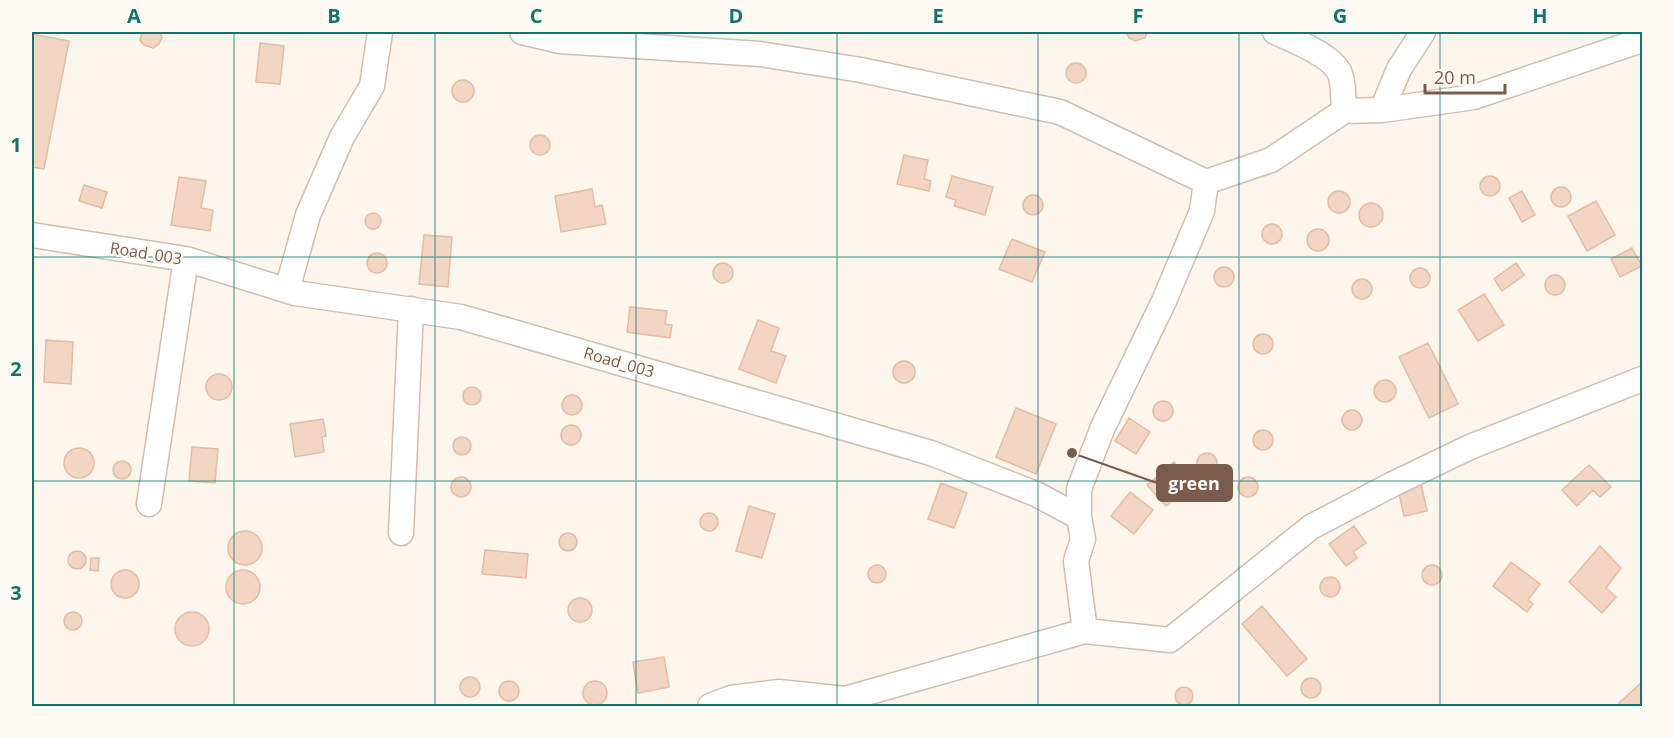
<svg xmlns="http://www.w3.org/2000/svg" width="1674" height="738" viewBox="0 0 1674 738" font-family="'Open Sans',sans-serif">
  <style>
    .building { fill: #f3d5c3; stroke: #e6bba3; stroke-width: 1.5 }
    .lines { fill: none; stroke-linecap: round; stroke-linejoin: round }
    .minor-casing { stroke: #d1beb0; stroke-width: 27 }
    .minor { stroke: #fff; stroke-width: 24 }
    .grid { fill: none; stroke: #0f766e; stroke-width: 1.5; stroke-opacity: 0.55 }
    .labels { text-anchor: middle; stroke-width: 4.5; stroke-linejoin: round; paint-order: stroke }
    .street-label { font-size: 16px; fill: #7a5c4d; stroke: #fffaf3 }
    .leader { fill: none; stroke: #7a5c4d; stroke-width: 2 }
    .callout-dot { fill: #7a5c4d; stroke: #fffaf3; stroke-width: 2 }
    .callout { fill: #7a5c4d; stroke: #7a5c4d; stroke-width: 2 }
    .callout-label { font-size: 18px; text-anchor: middle; font-weight: bold; fill: #fff }
    .neatline { fill: none; stroke: #0f766e; stroke-width: 2 }
    .grid-label { font-size: 20px; text-anchor: middle; font-weight: bold; fill: #0f766e }
  </style>
  <rect width="100%" height="100%" fill="#fdf6ec"/>
  <path class="building" d="M142,32h18l2,6 -3,6 -6,4 -9,-3 -4,-5z
    M1126,32h21l-2,6 -10,3 -6,-3z
    M32,34l37,7 -25,128 -12,-2z
    M260,43l24,3 -4,38 -24,-2z
    M1066 73a10 10 0 1 1 20 0a10 10 0 1 1-20 0Z
    M452 91a11 11 0 1 1 22 0a11 11 0 1 1-22 0Z
    M530 145a10 10 0 1 1 20 0a10 10 0 1 1-20 0Z
    M904,155l24,5 -4,19 7,2 -2,10 -32,-7z
    M1480 186a10 10 0 1 1 20 0a10 10 0 1 1-20 0Z
    M952,176l41,11 -8,28 -31,-9 2,-6 -10,-3z
    M179,177l27,4 -5,27 12,2 -3,21 -39,-6z
    M84,185l23,7 -5,16 -23,-7z
    M1551 197a10 10 0 1 1 20 0a10 10 0 1 1-20 0Z
    M592,189l3,18 7,-2 4,19 -45,8 -6,-36z
    M1328 202a11 11 0 1 1 22 0a11 11 0 1 1-22 0Z
    M1522,191l13,24 -13,7 -13,-24z
    M1023 205a10 10 0 1 1 20 0a10 10 0 1 1-20 0Z
    M1596,201l19,34 -28,16 -19,-35z
    M1359 215a12 12 0 1 1 24 0a12 12 0 1 1-24 0Z
    M365 221a8 8 0 1 1 16 0a8 8 0 1 1-16 0Z
    M1262 234a10 10 0 1 1 20 0a10 10 0 1 1-20 0Z
    M1307 240a11 11 0 1 1 22 0a11 11 0 1 1-22 0Z
    M424,235l28,2 -4,50 -29,-3z
    M1012,239l33,13 -13,30 -33,-13z
    M1632,248l10,18 -22,11 -9,-18z
    M367 263a10 10 0 1 1 20 0a10 10 0 1 1-20 0Z
    M1516,263l8,12 -22,16 -8,-12z
    M713 273a10 10 0 1 1 20 0a10 10 0 1 1-20 0Z
    M1214 277a10 10 0 1 1 20 0a10 10 0 1 1-20 0Z
    M1410 278a10 10 0 1 1 20 0a10 10 0 1 1-20 0Z
    M1545 285a10 10 0 1 1 20 0a10 10 0 1 1-20 0Z
    M1352 289a10 10 0 1 1 20 0a10 10 0 1 1-20 0Z
    M1484,294l20,31 -26,16 -20,-31z
    M630,307l37,4 -2,13 7,1 -2,13 -43,-6z
    M758,320l21,8 -8,23 15,5 -10,27 -37,-14z
    M1253 344a10 10 0 1 1 20 0a10 10 0 1 1-20 0Z
    M46,340l27,2 -2,42 -27,-2z
    M1428,343l30,61 -29,14 -30,-61z
    M893 372a11 11 0 1 1 22 0a11 11 0 1 1-22 0Z
    M206 387a13 13 0 1 1 26 0a13 13 0 1 1-26 0Z
    M1374 391a11 11 0 1 1 22 0a11 11 0 1 1-22 0Z
    M463 396a9 9 0 1 1 18 0a9 9 0 1 1-18 0Z
    M562 405a10 10 0 1 1 20 0a10 10 0 1 1-20 0Z
    M1153 411a10 10 0 1 1 20 0a10 10 0 1 1-20 0Z
    M1016,408l40,16 -20,50 -40,-17z
    M1342 420a10 10 0 1 1 20 0a10 10 0 1 1-20 0Z
    M1129,418l21,14 -14,22 -21,-13z
    M323,419l3,17 -4,1 2,15 -29,5 -5,-33z
    M561 435a10 10 0 1 1 20 0a10 10 0 1 1-20 0Z
    M1253 440a10 10 0 1 1 20 0a10 10 0 1 1-20 0Z
    M453 446a9 9 0 1 1 18 0a9 9 0 1 1-18 0Z
    M192,447l26,2 -3,34 -26,-2z
    M64 463a15 15 0 1 1 30 0a15 15 0 1 1-30 0Z
    M1197 463a10 10 0 1 1 20 0a10 10 0 1 1-20 0Z
    M113 470a9 9 0 1 1 18 0a9 9 0 1 1-18 0Z
    M1174,462l17,22 -25,22 -19,-21z
    M1589,465l22,22 -11,10 -7,-7 -16,16 -15,-16z
    M1238 487a10 10 0 1 1 20 0a10 10 0 1 1-20 0Z
    M451 487a10 10 0 1 1 20 0a10 10 0 1 1-20 0Z
    M941,483l26,10 -13,35 -26,-9z
    M1421,484l6,27 -23,5 -6,-27z
    M1130,492l23,18 -19,24 -23,-18z
    M749,506l26,8 -13,44 -26,-7z
    M700 522a9 9 0 1 1 18 0a9 9 0 1 1-18 0Z
    M1354,526l12,17 -13,9 4,6 -11,8 -17,-22z
    M228 548a17 17 0 1 1 34 0a17 17 0 1 1-34 0Z
    M559 542a9 9 0 1 1 18 0a9 9 0 1 1-18 0Z
    M1600,546l21,22 -15,20 10,9 -14,16 -33,-31z
    M485,550l43,4 -2,24 -44,-4z
    M68 560a9 9 0 1 1 18 0a9 9 0 1 1-18 0Z
    M91,558h8l-1,13 -8,-1z
    M1511,562l29,22 -12,16 5,4 -6,8 -34,-26z
    M868 574a9 9 0 1 1 18 0a9 9 0 1 1-18 0Z
    M1422 575a10 10 0 1 1 20 0a10 10 0 1 1-20 0Z
    M111 584a14 14 0 1 1 28 0a14 14 0 1 1-28 0Z
    M226 587a17 17 0 1 1 34 0a17 17 0 1 1-34 0Z
    M1320 587a10 10 0 1 1 20 0a10 10 0 1 1-20 0Z
    M568 610a12 12 0 1 1 24 0a12 12 0 1 1-24 0Z
    M1262,606l45,53 -20,17 -45,-52z
    M64 621a9 9 0 1 1 18 0a9 9 0 1 1-18 0Z
    M175 629a17 17 0 1 1 34 0a17 17 0 1 1-34 0Z
    M664,657l5,30 -31,6 -5,-31z
    M460 687a10 10 0 1 1 20 0a10 10 0 1 1-20 0Z
    M1301 688a10 10 0 1 1 20 0a10 10 0 1 1-20 0Z
    M499 691a10 10 0 1 1 20 0a10 10 0 1 1-20 0Z
    M583 693a12 12 0 1 1 24 0a12 12 0 1 1-24 0Z
    M1642,682v24h-20l-3,-3z
    M1175 696a9 9 0 1 1 18 0a9 9 0 1 1-18 0Z"/>
  <g class="lines">
    <g class="minor-casing">
      <path id="minor" d="M522,32l38,9 200,13 101,16 199,42 146,70 -4,29 -38,90 -61,126 -24,62v28
        M1275,32c18,8 62,25 66,45 3,11 2,24 3,34
        M1382,110l17,-41 24,-37
        M1206,182l65,-22 73,-49 38,-1 92,-13 168,-57
        M32,235l154,24 109,34 166,24 470,136 105,41 43,23 4,22 -7,22 9,70
        M287,290l21,-75 34,-78 30,-51 8,-54
        M149,504l37,-245
        M401,533l10,-224
        M710,706l21,-8 48,-6 66,7 240,-68 85,9 141,-113 82,-43 77,-37 172,-68"/>
    </g>
    <use href="#minor" class="minor"/>
  </g>
  <path class="grid" d="M234,32v674M435,32v674M636,32v674M837,32v674M1038,32v674M1239,32v674M1440,32v674M32,257h1610M32,481h1610"/>
  <g class="labels">
    <g class="street-label">
      <text transform="translate(146 253) rotate(9)" y="6">Road_003</text>
      <text transform="translate(619 362) rotate(16)" y="6">Road_003</text>
    </g>
  </g>
  <path class="leader" d="M1072 453L1157 483"/>
  <circle class="callout-dot" cx="1072" cy="453" r="6"/>
  <rect class="callout" x="1157" y="465" width="75" height="36" rx="6"/>
  <g class="callout-label">
    <text x="1194" y="490">green</text>
  </g>
  <rect width="1674" height="738" fill="none" stroke="#fffaf3" stroke-width="66"/>
  <path d="M1425 84v9h80v-9" fill="none" stroke="#7a5c4d" stroke-width="3"/>
  <text x="1434" y="84" font-size="18" fill="#7a5c4d" stroke="#fffaf3" stroke-width="4.5" paint-order="stroke">20 m</text>
  <rect x="33" y="33" width="1608" height="672" class="neatline"/>
  <g class="grid-label">
    <text x="134" y="23">A</text>
    <text x="334" y="23">B</text>
    <text x="536" y="23">C</text>
    <text x="736" y="23">D</text>
    <text x="938" y="23">E</text>
    <text x="1138" y="23">F</text>
    <text x="1340" y="23">G</text>
    <text x="1540" y="23">H</text>
    <text x="16" y="152">1</text>
    <text x="16" y="376">2</text>
    <text x="16" y="600">3</text>
  </g>
</svg>
